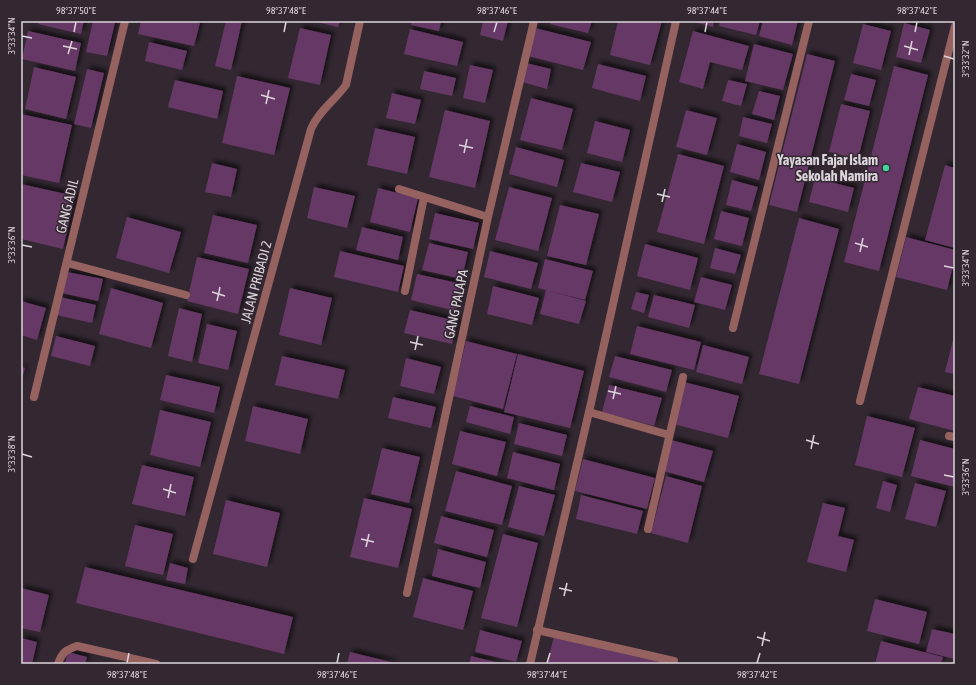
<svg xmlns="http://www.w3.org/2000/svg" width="976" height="685" viewBox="0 0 976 685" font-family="'Asap Condensed',sans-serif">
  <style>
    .building { fill: #663865; filter: url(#shadow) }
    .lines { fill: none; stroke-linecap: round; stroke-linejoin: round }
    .service { stroke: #96625f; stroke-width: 8 }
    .minor { stroke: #96625f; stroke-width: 8 }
    .ticks { fill: none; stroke: #dcd5db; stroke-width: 1.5 }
    .poi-dot { fill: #43d4a0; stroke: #332832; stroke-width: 1.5 }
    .labels { text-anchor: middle; stroke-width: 3; stroke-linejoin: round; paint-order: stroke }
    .poi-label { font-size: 14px; font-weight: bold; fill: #dcd5db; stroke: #332832; text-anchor: end }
    .street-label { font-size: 14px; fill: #dcd5db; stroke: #332832 }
    .neatline { fill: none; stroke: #dcd5db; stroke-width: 1.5 }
    .ticks-label { font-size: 10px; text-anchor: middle; fill: #dcd5db }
  </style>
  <defs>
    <filter id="shadow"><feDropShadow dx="3.5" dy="-3.5" stdDeviation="2" flood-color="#0009"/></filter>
  </defs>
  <rect width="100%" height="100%" fill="#332832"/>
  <path class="building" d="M38,21h46l-3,13 -43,-10z
    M93,21h12l10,2 -8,33 -21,-4z
    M141,21h51l8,2 -6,23 -56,-12z
    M226,21h16l-11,49 -16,-4z
    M313,21h27l-2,6z
    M412,21h29l-2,10 -28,-6z
    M483,21h25l-5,20 -23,-6z
    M551,21h41l-4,12 -38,-9z
    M618,21h44l-12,44 -40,-10z
    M691,21h23l-1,6z
    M720,21h40l-4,14 -37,-9z
    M763,21h35l-6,24 -33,-9z
    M904,23l26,7 -9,33 -25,-6z
    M863,24l28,7 -10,39 -28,-7z
    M300,28l31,7 -11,50 -32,-7z
    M535,28l56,14 -8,28 -55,-14z
    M410,29l53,13 -6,24 -53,-12z
    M28,31l53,12 -6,28 -53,-12z
    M693,31l56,15 -7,24 -32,-8 -7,27 -24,-7z
    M149,42l38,9 -5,19 -37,-9z
    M754,44l39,10 -10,36 -38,-9z
    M807,54l28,7 -38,151 -28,-7z
    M526,63l25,6 -4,20 -25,-7z
    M598,64l48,12 -6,25 -48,-13z
    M470,65l23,5 -8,33 -22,-5z
    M894,66l34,9 -49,196 -35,-9z
    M34,67l42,10 -10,42 -41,-10z
    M87,69l17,4 -13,55 -17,-4z
    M424,71l32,7 -4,18 -32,-7z
    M851,74l25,6 -7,26 -25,-6z
    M237,76l53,12 -16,67 -52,-12z
    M175,80l48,11 -6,28 -49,-12z
    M728,80l19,4 -6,22 -19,-5z
    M759,91l21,5 -6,24 -22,-6z
    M392,93l29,7 -6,24 -29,-6z
    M531,98l42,11 -11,41 -42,-10z
    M841,104l29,7 -12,48 -29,-7z
    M445,110l45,11 -15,67 -46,-11z
    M686,110l31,8 -10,37 -31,-8z
    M21,114l51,11 -13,58 -38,-8z
    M743,117l29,7 -5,19 -28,-7z
    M595,121l35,9 -8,32 -35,-9z
    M375,128l40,9 -8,37 -40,-9z
    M737,144l29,8 -7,28 -29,-8z
    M516,147l48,13 -7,27 -48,-13z
    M678,154l46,12 -20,78 -47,-12z
    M212,163l25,6 -6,28 -26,-5z
    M581,163l39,9 -8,30 -39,-10z
    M945,165l10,3v80l-30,-8z
    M815,178l39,10 -6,24 -39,-10z
    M732,180l26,7 -7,24 -25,-6z
    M21,184l54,12 -12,53 -42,-10z
    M314,187l41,9 -8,32 -40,-10z
    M509,187l43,11 -14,53 -43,-11z
    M378,188l40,10 -8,34 -40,-10z
    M560,205l39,9 -13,51 -39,-9z
    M721,211l28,7 -7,28 -28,-7z
    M435,213l44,10 -6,26 -44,-10z
    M213,215l44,10 -9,38 -44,-10z
    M127,217l54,15 -12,41 -53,-15z
    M799,218l40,11 -40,155 -40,-10z
    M362,227l41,10 -5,23 -42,-10z
    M906,237l49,13v8l-8,32 -51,-13z
    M429,243l39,9 -6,27 -40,-9z
    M645,244l53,14 -8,32 -53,-14z
    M715,248l26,7 -6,19 -25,-6z
    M340,251l64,15 -6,26 -64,-15z
    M490,251l48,12 -7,26 -47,-12z
    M197,257l52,12 -11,45 -51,-13z
    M545,259l48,12 -8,29 -47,-12z
    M67,272l36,7 -5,22 -36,-8z
    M417,274l45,10 -6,27 -45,-11z
    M701,277l31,8 -7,25 -31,-8z
    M493,286l46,12 -7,27 -45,-11z
    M111,288l52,15 -12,45 -52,-14z
    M290,288l42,10 -11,47 -42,-10z
    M546,290l40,11 -7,23 -39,-10z
    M636,292l13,3 -5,18 -13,-4z
    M654,295l41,10 -6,23 -41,-11z
    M60,297l36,8 -4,18 -36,-8z
    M21,301l25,7 -9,32 -16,-5z
    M179,308l23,6 -10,48 -24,-6z
    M410,310l47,11 -5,23 -48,-11z
    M207,324l30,7 -9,39 -30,-7z
    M637,326l64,16 -7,28 -64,-16z
    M56,336l39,10 -5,20 -39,-10z
    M954,336h1v38l-10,-2z
    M466,341l51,13 -14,55 -50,-13z
    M703,345l46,12 -7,27 -46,-12z
    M518,354l66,17 -14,57 -66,-16z
    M282,356l63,14 -7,29 -63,-14z
    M615,356l57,14 -6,22 -57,-15z
    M406,358l35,9 -7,27 -34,-8z
    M21,367l4,1 -4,14z
    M166,375l54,12 -6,26 -54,-13z
    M684,382l55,14 -11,42 -55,-14z
    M609,385l53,13 -8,28 -52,-14z
    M918,387l37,9v35l-46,-12z
    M393,397l43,10 -5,21 -43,-10z
    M253,406l55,13 -8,35 -55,-13z
    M470,406l44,11 -4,17 -44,-12z
    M160,410l51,12 -11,45 -50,-12z
    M867,416l48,12 -13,49 -47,-12z
    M519,423l48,12 -5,21 -48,-12z
    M460,431l46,11 -9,34 -45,-12z
    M671,440l42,11 -9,31 -41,-11z
    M920,440l35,9v38l-44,-11z
    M382,448l38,9 -11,46 -38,-9z
    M513,452l47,12 -6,26 -47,-12z
    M583,459l72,19 -8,31 -72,-18z
    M142,465l52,12 -9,39 -53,-12z
    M456,471l56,15 -10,39 -57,-14z
    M666,476l36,10 -14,57 -37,-10z
    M883,481l14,4 -7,27 -14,-4z
    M915,483l31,8 -10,36 -31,-8z
    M519,486l36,9 -11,41 -36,-9z
    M581,495l62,16 -6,23 -61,-15z
    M364,498l48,11 -14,59 -48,-11z
    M226,500l54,13 -13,54 -54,-13z
    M823,503l22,5 -7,28 16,4 -8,32 -39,-10z
    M441,516l53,14 -7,27 -53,-14z
    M135,525l38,9 -10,41 -38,-9z
    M503,534l35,9 -21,84 -36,-9z
    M438,549l48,13 -6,26 -48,-12z
    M170,563l18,5 -3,16 -19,-4z
    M85,567l208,50 -9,37 -208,-51z
    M423,578l50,13 -10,39 -50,-13z
    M21,588l28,7 -9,37 -19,-4z
    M875,599l52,13 -8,32 -52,-13z
    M932,629l23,5v25l-29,-7z
    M480,630l42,11 -6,21 -41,-10z
    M554,636l115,27v1h-122z
    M21,638l16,4 -5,22h-11z
    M881,641l62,16 -2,7h-66z
    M68,652l19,5 -2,7h-20z
    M350,652l45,11v1h-48z
    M471,656l29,7v1h-31z"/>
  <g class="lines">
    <path class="service" d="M949,436l6,1
      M537,630l137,31"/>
    <path class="minor" d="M399,189l89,28
      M67,263l119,32
      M405,291l19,-94
      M733,328l76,-307
      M34,397l91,-376
      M860,401l95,-375
      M589,412l80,23
      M648,529l35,-152
      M193,559l118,-430c7,-17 24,-29 35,-44l14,-64
      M407,593l81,-376 46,-196
      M58,664c4,-12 8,-14 19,-18l79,18
      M530,664l59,-252 87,-391"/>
  </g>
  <path class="ticks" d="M74,32l2,-10M284,32l2,-10M494,32l3,-10M705,32l2,-10M915,32l2,-10M22,36l10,2M63,46l14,3M904,46l14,4M68,54l4,-13M909,55l3,-14M944,56l10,3M261,95l14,4M266,104l3,-14M459,145l14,3M464,153l3,-14M657,194l13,3M662,202l3,-13M855,243l13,4M22,245l10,2M860,252l3,-14M944,266l10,2M212,292l13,4M217,301l3,-14M410,342l13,3M415,350l3,-14M608,391l13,3M613,399l3,-13M806,440l13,4M811,449l3,-14M22,454l10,3M944,475l10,2M163,489l13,4M168,498l3,-14M361,539l13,3M366,547l3,-13M559,588l13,3M564,596l3,-13M757,637l13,4M762,646l3,-14M127,663l2,-10M337,663l2,-10M547,663l3,-10M757,663l3,-10"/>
  <circle class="poi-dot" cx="886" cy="168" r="4"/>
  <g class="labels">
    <g class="poi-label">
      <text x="878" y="165">Yayasan Fajar Islam<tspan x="878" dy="16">Sekolah Namira</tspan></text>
    </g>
    <g class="street-label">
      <text transform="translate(67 206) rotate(-76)" y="5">GANG ADIL</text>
      <text transform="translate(256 282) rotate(-75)" y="5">JALAN PRIBADI 2</text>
      <text transform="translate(456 304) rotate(-78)" y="5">GANG PALAPA</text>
    </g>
  </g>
  <rect width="976" height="685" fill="none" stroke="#332832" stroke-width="44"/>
  <rect x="22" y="22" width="932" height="641" class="neatline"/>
  <g class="ticks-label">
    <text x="76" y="14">98°37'50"E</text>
    <text x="286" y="14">98°37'48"E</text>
    <text x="497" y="14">98°37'46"E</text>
    <text x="707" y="14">98°37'44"E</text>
    <text x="917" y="14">98°37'42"E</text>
    <text transform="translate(11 36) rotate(-90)" y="4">3°33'34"N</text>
    <text transform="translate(965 59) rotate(-90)" y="4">3°33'32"N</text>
    <text transform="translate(11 245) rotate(-90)" y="4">3°33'36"N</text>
    <text transform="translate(965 268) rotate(-90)" y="4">3°33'34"N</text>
    <text transform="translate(11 454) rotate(-90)" y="4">3°33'38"N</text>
    <text transform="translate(965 477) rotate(-90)" y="4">3°33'36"N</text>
    <text x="127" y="678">98°37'48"E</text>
    <text x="337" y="678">98°37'46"E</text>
    <text x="547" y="678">98°37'44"E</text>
    <text x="757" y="678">98°37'42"E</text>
  </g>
</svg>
